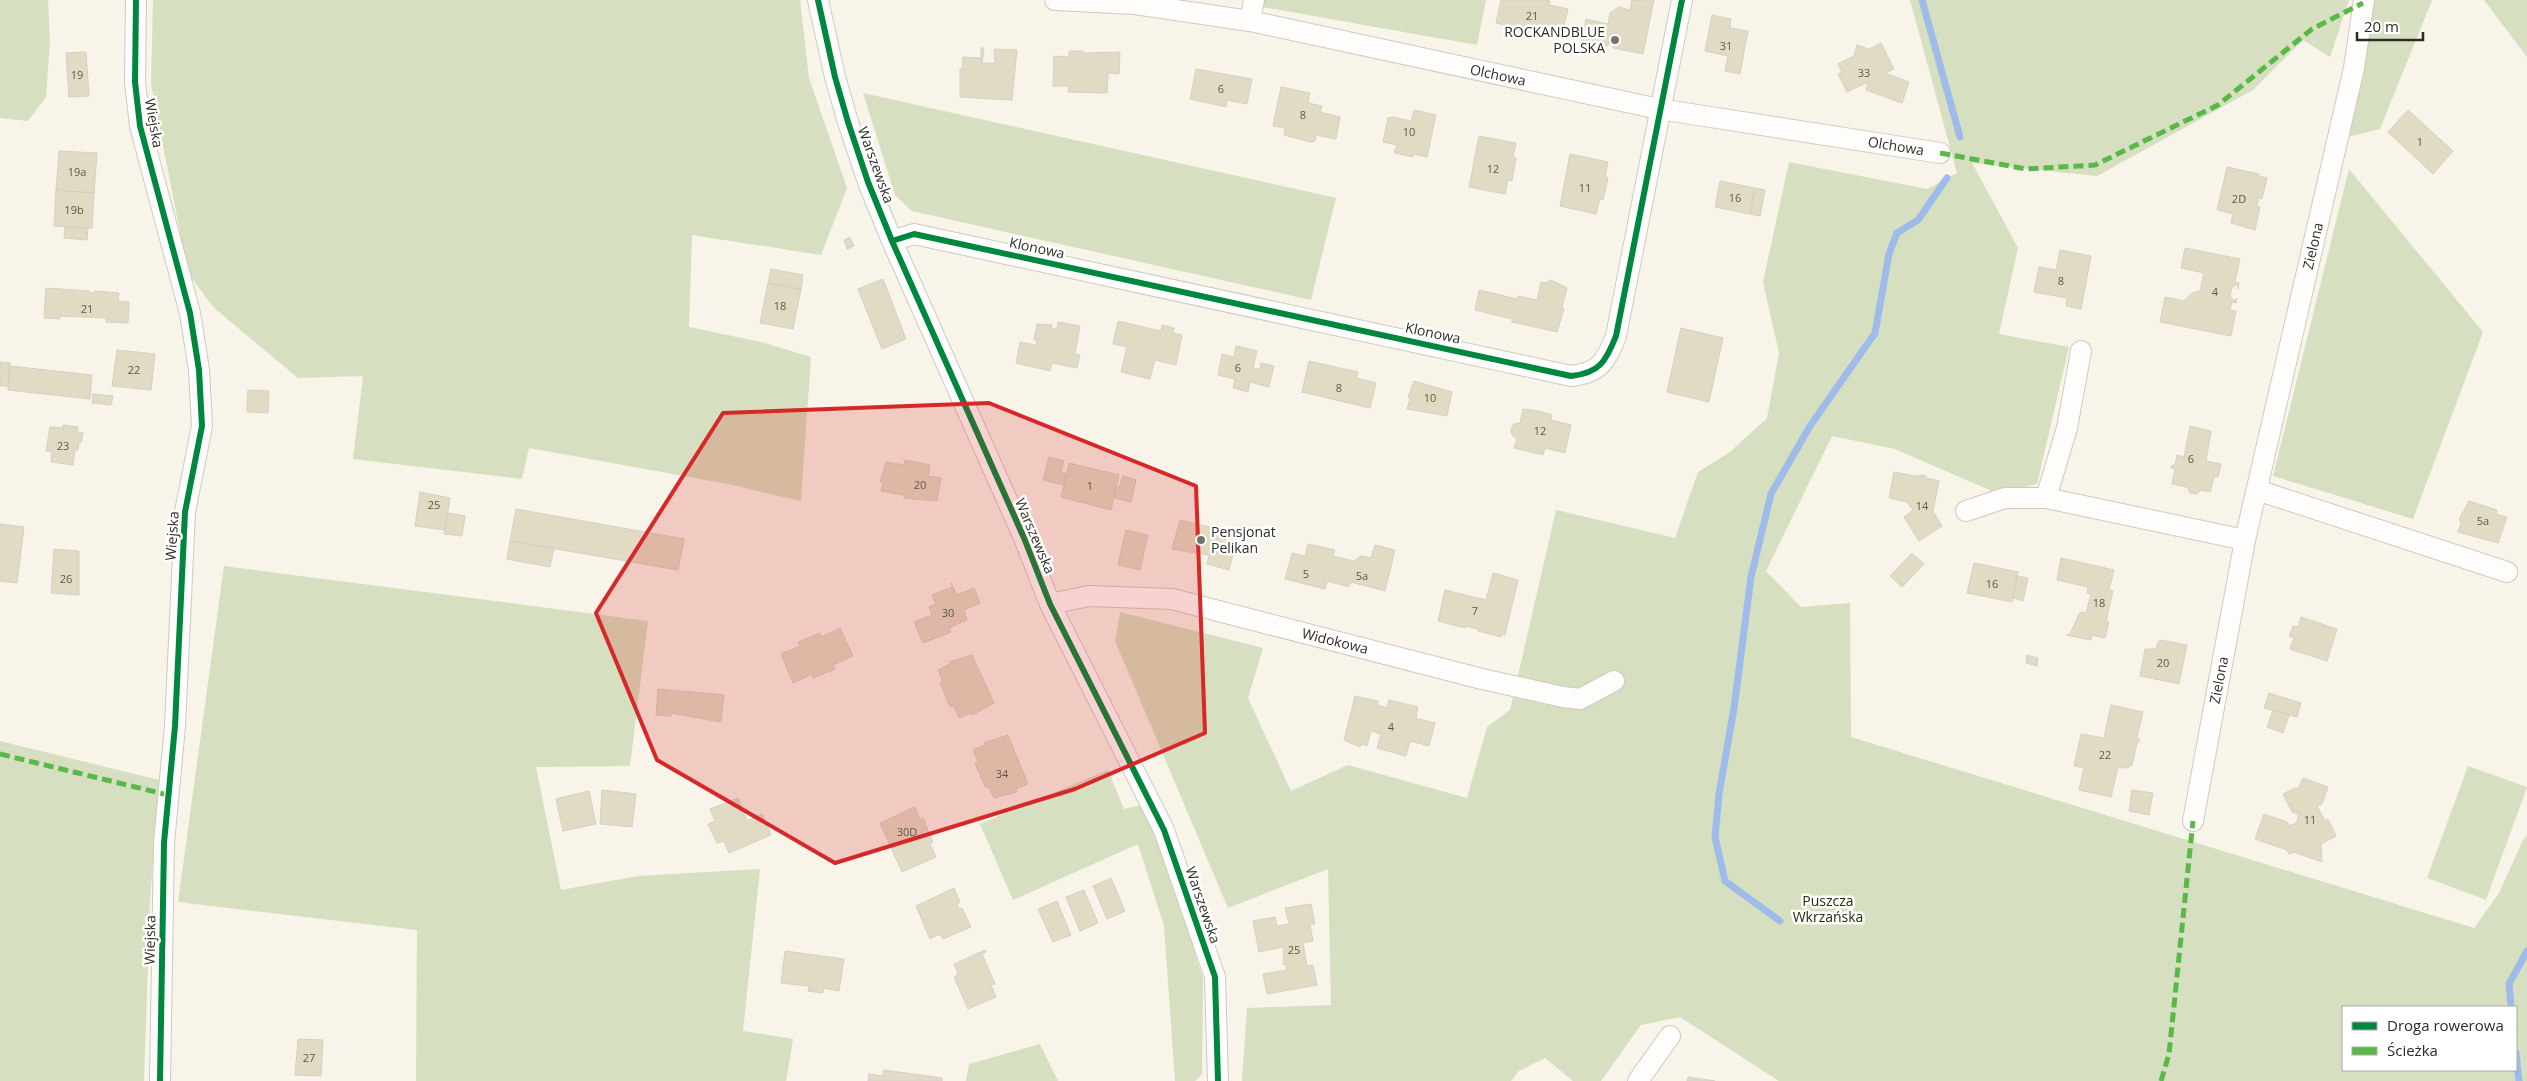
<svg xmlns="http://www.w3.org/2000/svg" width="2527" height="1081" viewBox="0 0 2527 1081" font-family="'Open Sans',sans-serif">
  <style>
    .green { fill: #d6dfbf; fill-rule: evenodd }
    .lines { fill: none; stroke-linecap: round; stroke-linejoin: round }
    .stream { stroke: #9ebbea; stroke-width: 7 }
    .building { fill: #e1dbc4; stroke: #d4d0c7 }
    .minor-casing { stroke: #cecac1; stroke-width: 22 }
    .minor { stroke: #fefdfc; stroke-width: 20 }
    .quiet { stroke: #58b947; stroke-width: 5; stroke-dasharray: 10 5; stroke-linecap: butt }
    .cycleway-casing { stroke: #fff; stroke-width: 9 }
    .cycleway { stroke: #00873e; stroke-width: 6 }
    .marked { fill: #d62828; fill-opacity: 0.2; stroke: #d62828; stroke-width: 4; stroke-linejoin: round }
    .poi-dot { fill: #757269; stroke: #fff; stroke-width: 2 }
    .labels { text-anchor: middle; stroke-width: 5; stroke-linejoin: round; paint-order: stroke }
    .number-label { font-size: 11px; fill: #5c584c }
    .poi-label { font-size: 14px; fill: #2f2c24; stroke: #fff; text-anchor: end }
    .street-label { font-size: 14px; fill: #2f2c24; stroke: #fff }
    .park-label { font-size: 14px; fill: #222e0a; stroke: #fff }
  </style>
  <rect width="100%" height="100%" fill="#f8f4e9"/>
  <path class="green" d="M0,0h48l2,41 -4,56 -18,24 -28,-3z
    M153,0h647l9,78 38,110 -26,67 -129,-20 -3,92 72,15 50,15 -10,144 -73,-17 -199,-36 -7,31 -169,-20 10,-83 -65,2 -85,-71 -25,-34 -37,-189z
    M1252,0h234l-9,45 -226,-40z
    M1910,0h439l-19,57 -27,-17 -50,50 -156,86 -125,-13 46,85 -19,86 70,13 -32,137 -41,9 -101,-44 -63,-13 -66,135 35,36 49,-4 1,134 623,191 25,-35 23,-51 5,-7v246h-748l-99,-64 -39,8 -40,56h-28l-28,-23 -26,13 -8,10h-269l5,-73 84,-3 -3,-136 -100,39 -113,-267 5,-29 143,36 -15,50 43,93 57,-26 119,33 20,-71 23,-17 46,-200 119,28 23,-66 32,-20 37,-34 12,-65 -16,-71 26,-120 138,27 30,-16zM2343,1007h173v63h-173z
    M2373,0h59l-52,129 -36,9z
    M2484,0h43v57z
    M863,93l473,105 -25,102 -399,-89 -17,-16z
    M2349,169l134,163 -70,187 -140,-43z
    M224,566l424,55 -18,145 -94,1 25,123 77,-14 122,-7 -17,162 50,8 -7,42h-370l1,-151 -239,-28z
    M0,741l159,39 -9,120 -6,181h-144z
    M2468,766l59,21 -41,113 -59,-22z
    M1108,770l16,39 17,-4 29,66 33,108 -1,95 -7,7h-20l-11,-155 -26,-82 -125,56 -33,-76z
    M1040,1044l18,37h-92l3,-17z"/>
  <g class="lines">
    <path class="stream" d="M1922,0l38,137
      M1780,921l-55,-40 -10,-44 4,-43 15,-86 17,-131 20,-83 39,-68 65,-93 14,-79 8,-21 21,-13 29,-42
      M2511,1007l-2,-23 18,-33
      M2516,1053l3,28"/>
  </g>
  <path class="building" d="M1501,0h43l6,1 -1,4 19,4 -6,25 -18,-4 -1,3 -47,-10z
    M1632,0h22l-11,54 -30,-6 1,-4 -6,-1v3l-26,-5 4,-22 22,5 2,-11 9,-6 11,3z
    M1712,15l19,4 -1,9 18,3 -8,43 -15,-3 3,-15 -23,-5z
    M1881,43l13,26 -9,4 24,9 -7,21 -36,-13 2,-8 -21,10 -9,-18 4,-2 -4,-8 16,-8 3,-11 12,4z
    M981,48h3l-2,15h13l-1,-14 23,1 -5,50 -52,-3v-28h2l1,-12 18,1z
    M1069,51h14v2l37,-1 -1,22 -11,-1 -1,20 -39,-1 1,-6h-16l1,-30 15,1z
    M86,52l3,44 -20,1 -3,-44z
    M1196,69l56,10 -5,25 -20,-4 -1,7 -36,-8z
    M1281,87l29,6 -2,10 14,3 -2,6 20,5 -4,22 -20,-4 -1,6 -5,1 -26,-7 1,-7 -12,-2z
    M1414,110l22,5 -9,42 -14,-3v3l-19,-4 3,-8 -14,-3 5,-24 5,-1 18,4z
    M2408,110l45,41 -20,23 -45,-42z
    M1479,136l37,7 -3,14 3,1 -4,23 -4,-1 -3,14 -36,-7z
    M59,151l38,2 -3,40 -38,-3z
    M1570,154l38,8 -3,15h3l-5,23 -3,-1 -4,15 -36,-8z
    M2227,167l32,7v2l8,2 -5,21 -3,-1 -2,8 3,1 -5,23 -24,-7 2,-9 -16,-4z
    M1720,181l35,7 -5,26 -35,-7z
    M1755,188l10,2 -5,26 -10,-2z
    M56,190l38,3 -2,35 -38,-2z
    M65,227l23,1 -1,12 -23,-2z
    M850,237l4,9 -7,3 -3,-9z
    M2185,248l55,11 -5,23 4,1 -1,6v-5l-6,3 -2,10 5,4 2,-3 -1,5 -4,-1 -2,8 6,1 -5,25 -71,-14 5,-25 19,4 8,-8 8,-2 4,-18 -23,-5z
    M2060,250l31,6 -10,53 -15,-3 1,-8 -33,-6 5,-25 17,3z
    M771,269l32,6 -2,14 -33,-6z
    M883,279l23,60 -24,10 -24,-60z
    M1551,280l16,8 -5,19 2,2 -7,23 -45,-10v-3l-37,-9 4,-20 38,9 1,-3 19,4 4,-18 5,1z
    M768,283l33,6 -8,40 -33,-6z
    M46,288l44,3v2h5v-2l24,2 -1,8 11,1 -1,21 -22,-1v-4l-46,-2v3l-16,-1z
    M1118,321l43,10 1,-6 12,3 -1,5 9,2 -6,30 -21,-5 -5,19 -29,-7 6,-25 -14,-3z
    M1058,322l22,4 -5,28 5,1 -3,13 -25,-5 -2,8 -34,-8 4,-21 16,3 1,-5h-3l3,-16 15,1 -1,3 6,1z
    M1681,328l42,10 -14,64 -42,-10z
    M1236,346l21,5 -4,17 7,1 1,-6 13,3 -5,21 -19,-5 -2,10 -15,-4 2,-9 -17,-4 4,-21 12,3z
    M117,350l38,4 -4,36 -39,-4z
    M1309,361l49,11 -2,6 20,5 -6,25 -68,-16z
    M0,362l10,1 -2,23h-8z
    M10,366l82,9 -2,24 -82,-9z
    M1414,381l38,11 -5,24 -40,-7 3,-10 -2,-2z
    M248,390l21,1 -1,22 -21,-1z
    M93,394l20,2 -2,9 -19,-2z
    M1523,409l16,2 13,4 -1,5 20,5 -6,28 -20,-5 -2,7 -29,-7 3,-9 -5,-4 -1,-6 3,-5 6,-1z
    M63,425l15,2 -1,5 6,1 -2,10h-2l-1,7h-3l-2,15 -22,-3 1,-10 -6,-1 4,-24 13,1z
    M2190,426l21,5 -5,30 15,3 -3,13h-4l-4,15 -9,-2 -4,4 -7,-1 -3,-6 -15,-3 3,-15 -4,-1 1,-3h3l2,-10 7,2z
    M1049,457l15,4 -3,11 6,2 -3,11 -21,-5z
    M905,460l25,5 -2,11 13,2 -4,23 -33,-3v-3l-23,-4 2,-9h-3l6,-20 18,3z
    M1069,463l50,12 -8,35 -50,-13z
    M1894,472l21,4 10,-1 2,3 12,3 -6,30 9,15 -23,15 -15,-24 9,-7 -6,-8 -18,-4z
    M1123,476l13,4 -5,22 -17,-4 2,-11 3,1z
    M420,492l30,6 -5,32 -30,-4z
    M2469,501l28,9 -1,4 11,3 -9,26 -40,-11 3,-9 -2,-4z
    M516,509l168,30 -6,31 -168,-29z
    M448,513l17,3 -3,20 -18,-2z
    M1180,520l58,14 -9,36 -22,-6 2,-9 -37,-6z
    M0,524l24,3 -7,56 -17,-2z
    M1126,530l22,5 -8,35 -22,-5z
    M510,541l44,7 -4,19 -43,-8z
    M1308,544l27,6 -2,6 21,5 7,-5 10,2 4,-13 20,5 -10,41 -34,-9 -2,5 -22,-6 -2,8 -40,-10 7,-26 13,3z
    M54,549l25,2v44l-28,-2z
    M1912,553l12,11 -22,23 -12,-11z
    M2061,558l53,12 -5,20 4,1 -7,30 3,1 -4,16 -13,-3 -1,5 -25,-5 4,-1 10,-22 6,1 5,-19 -4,-1 1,-6 -31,-7z
    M1974,563l44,9 -6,30 -45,-9z
    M1493,573l25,7 -13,55 -3,-1 -1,3 -23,-6v-2l-12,-3 -1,2 -27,-7 7,-31 41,10z
    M2017,576l11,2 -5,23 -10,-3z
    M951,583l6,12 17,-7 6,15 -16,7 3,10 -18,8 2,4 -28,11 -9,-21 18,-7 -3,-8 7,-3 -4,-9 20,-8z
    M2301,617l36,12 -10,32 -37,-12 4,-11 -5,-2 4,-10 5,1z
    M840,628l13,28 -20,9 2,4 -22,9 -1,-4 -19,9 -12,-29 19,-8 -2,-4 22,-9 1,4z
    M2161,640l26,5 -8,39 -39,-8 5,-27h11l2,-7z
    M972,655l22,48 -22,12 -1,-2 -12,5 -5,-12 -4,1 -10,-24 3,-1 -5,-12 12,-6 -1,-2z
    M2027,655l11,3 -1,8 -11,-3z
    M658,689l66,6 -3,27 -50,-9v3l-15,-1z
    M2269,693l32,10 -4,14 -33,-9z
    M1355,696l23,5 -1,4 10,3 2,-8 29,7 -2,11 19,5 -6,23 -19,-5 -4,15 -29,-8 4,-14 -10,-3 -4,15 -6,-2 -1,3 -16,-7z
    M2111,705l32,7 -6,25 3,4 -3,3 -5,21 -5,3 -9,-1 -7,30 -32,-7 5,-22 -10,-2 7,-32 23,4z
    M2273,710l16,5 -6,18 -16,-6z
    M1008,735l20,49 -12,5 1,3 -23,6 -5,-11 -3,1 -11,-24 3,-2 -5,-12 12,-5 -1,-2z
    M2303,778l25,9 -6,17 -5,2 8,15 3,-2 8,17 -15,8 1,18 -28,-10 -5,2 -2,-4 -32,-11 9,-25 23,8 2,4 8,-3 1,-9 -6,-2 -9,-18 12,-6 3,1z
    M602,790l34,4 -4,33 -32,-3z
    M2132,790l21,3 -4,22 -20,-4z
    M589,791l7,33 -33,7 -7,-32z
    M738,798l9,23 15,-7 9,21 -42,18 -5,-12 -7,2 -9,-19 7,-3 -5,-12z
    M915,807l5,13 3,-2 10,24 -3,2 6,13 -34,15 -22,-49z
    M1111,878l14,33 -18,8 -14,-33z
    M954,888l6,14 -3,2 2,5 3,-1 9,19 -28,12 -3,-5 -10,5 -14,-33z
    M1084,890l14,33 -18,8 -14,-34z
    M1057,901l14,34 -18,7 -15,-33z
    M1311,904l4,20 -5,1 3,16 -10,2 4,23 6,-1 4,20 -50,9 -4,-20 24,-4 -1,-6 -2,1 -1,-18 -24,5 -6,-31 22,-4 2,9 12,-2 -4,-16z
    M985,950l1,2 -4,2 13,30 -4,1 5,12 -28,12 -14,-32 4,-3 -4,-10z
    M785,951l59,8 -5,32 -15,-3 -1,5 -15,-2 1,-5 -28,-3z
    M298,1039l25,1 -2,36 -26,-1z
    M884,1070l58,8v3h-74l1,-7 14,2z
    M1688,1077l27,4h-28z"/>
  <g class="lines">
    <g class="minor-casing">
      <path id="minor" d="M136,0l-1,82 5,44 50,187 9,57 3,56 -17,86 -10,214 -11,117 -4,238
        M818,0l17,77 13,45 20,60 24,59 132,297 26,66 114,226 51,147 3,104
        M1055,0l80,4 115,17 409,88 281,44
        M1250,21l4,-21
        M892,241l22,-7 657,142c29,-3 35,-15 45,-40l66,-336
        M2257,490l250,82
        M2046,498l21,-70 14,-77
        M1966,511l39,-13h41l199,42
        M1050,604l39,-8 83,3 310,80 81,18 17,2 34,-18
        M2193,821l52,-281 109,-472 10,-68
        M1638,1081l32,-45"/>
    </g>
    <use href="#minor" class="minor"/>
    <path class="quiet" d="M1940,153l86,16 69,-4 123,-60 94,-76 51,-26
      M0,754l168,41
      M2161,1081l8,-27 24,-233"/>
    <g class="cycleway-casing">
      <path id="cycleway" d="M136,0l-1,82 5,44 50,187 9,57 3,56 -17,86 -10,214 -11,117 -4,238
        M818,0l17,77 13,45 20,60 24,59 132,297 26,66 114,226 51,147 3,104
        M892,241l22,-7 657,142c29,-3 35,-15 45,-40l66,-336"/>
    </g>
    <use href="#cycleway" class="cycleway"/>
  </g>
  <path class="marked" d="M989,403l207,83 9,247 -130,56 -240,74 -178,-103 -61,-147 127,-200z"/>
  <g class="poi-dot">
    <circle cx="1615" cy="40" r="5"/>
    <circle cx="1201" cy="540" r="5"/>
  </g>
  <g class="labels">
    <g class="number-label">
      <text x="1532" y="20">21</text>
      <text x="1726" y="50">31</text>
      <text x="1864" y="77">33</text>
      <text x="77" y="79">19</text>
      <text x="1221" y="93">6</text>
      <text x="1303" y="119">8</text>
      <text x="1409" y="136">10</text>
      <text x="2420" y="146">1</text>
      <text x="1493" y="173">12</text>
      <text x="77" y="176">19a</text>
      <text x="1585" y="192">11</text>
      <text x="1735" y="202">16</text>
      <text x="2239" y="203">2D</text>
      <text x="74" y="214">19b</text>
      <text x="2061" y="285">8</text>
      <text x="2215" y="296">4</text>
      <text x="780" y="310">18</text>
      <text x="87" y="313">21</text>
      <text x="1238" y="372">6</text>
      <text x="134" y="374">22</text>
      <text x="1339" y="392">8</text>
      <text x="1430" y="402">10</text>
      <text x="1540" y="435">12</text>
      <text x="63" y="450">23</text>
      <text x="2191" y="463">6</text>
      <text x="920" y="489">20</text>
      <text x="1090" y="490">1</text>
      <text x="434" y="509">25</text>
      <text x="1922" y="510">14</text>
      <text x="2483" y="525">5a</text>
      <text x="1306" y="578">5</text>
      <text x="1362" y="580">5a</text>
      <text x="66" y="583">26</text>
      <text x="1992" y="588">16</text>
      <text x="2099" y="607">18</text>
      <text x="1475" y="615">7</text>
      <text x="948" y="617">30</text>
      <text x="2163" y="667">20</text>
      <text x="1391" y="731">4</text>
      <text x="2105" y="759">22</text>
      <text x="1002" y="778">34</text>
      <text x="2310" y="824">11</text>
      <text x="907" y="836">30D</text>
      <text x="1294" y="954">25</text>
      <text x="309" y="1062">27</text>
    </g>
    <g class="poi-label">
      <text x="1605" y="37">ROCKANDBLUE<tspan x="1605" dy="16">POLSKA</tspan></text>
      <text x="1211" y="537" text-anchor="start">Pensjonat<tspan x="1211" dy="16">Pelikan</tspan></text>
    </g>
    <g class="street-label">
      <text transform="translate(1498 75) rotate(12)" y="5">Olchowa</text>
      <text transform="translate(154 123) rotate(80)" y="5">Wiejska</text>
      <text transform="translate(1896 146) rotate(9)" y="5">Olchowa</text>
      <text transform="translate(876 165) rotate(70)" y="5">Warszewska</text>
      <text transform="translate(2313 246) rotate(-77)" y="5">Zielona</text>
      <text transform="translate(1037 248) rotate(12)" y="5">Klonowa</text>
      <text transform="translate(1433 333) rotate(12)" y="5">Klonowa</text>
      <text transform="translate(172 536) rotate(-86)" y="5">Wiejska</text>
      <text transform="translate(1035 536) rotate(67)" y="5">Warszewska</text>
      <text transform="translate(1335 641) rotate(14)" y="5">Widokowa</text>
      <text transform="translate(2219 680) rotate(-79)" y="5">Zielona</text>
      <text transform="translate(1203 905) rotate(71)" y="5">Warszewska</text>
      <text transform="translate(150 940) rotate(-89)" y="5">Wiejska</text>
    </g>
    <g class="park-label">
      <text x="1828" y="906">Puszcza<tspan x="1828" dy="16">Wkrzańska</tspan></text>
    </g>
  </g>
  <rect x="2342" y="1006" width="175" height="65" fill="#ffffff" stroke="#acaba7"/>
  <rect x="2352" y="1022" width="25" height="8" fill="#00873e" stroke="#acaba7"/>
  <text x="2387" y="1031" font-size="15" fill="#2f2c24">Droga rowerowa</text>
  <rect x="2352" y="1047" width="25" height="8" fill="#58b947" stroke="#acaba7"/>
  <text x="2387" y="1056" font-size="15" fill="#2f2c24">Ścieżka</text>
  <path d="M2357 32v8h66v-8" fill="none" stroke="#2f2c24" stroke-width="2.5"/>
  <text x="2364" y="32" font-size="15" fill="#2f2c24" stroke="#ffffff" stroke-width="4" paint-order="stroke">20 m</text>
</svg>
